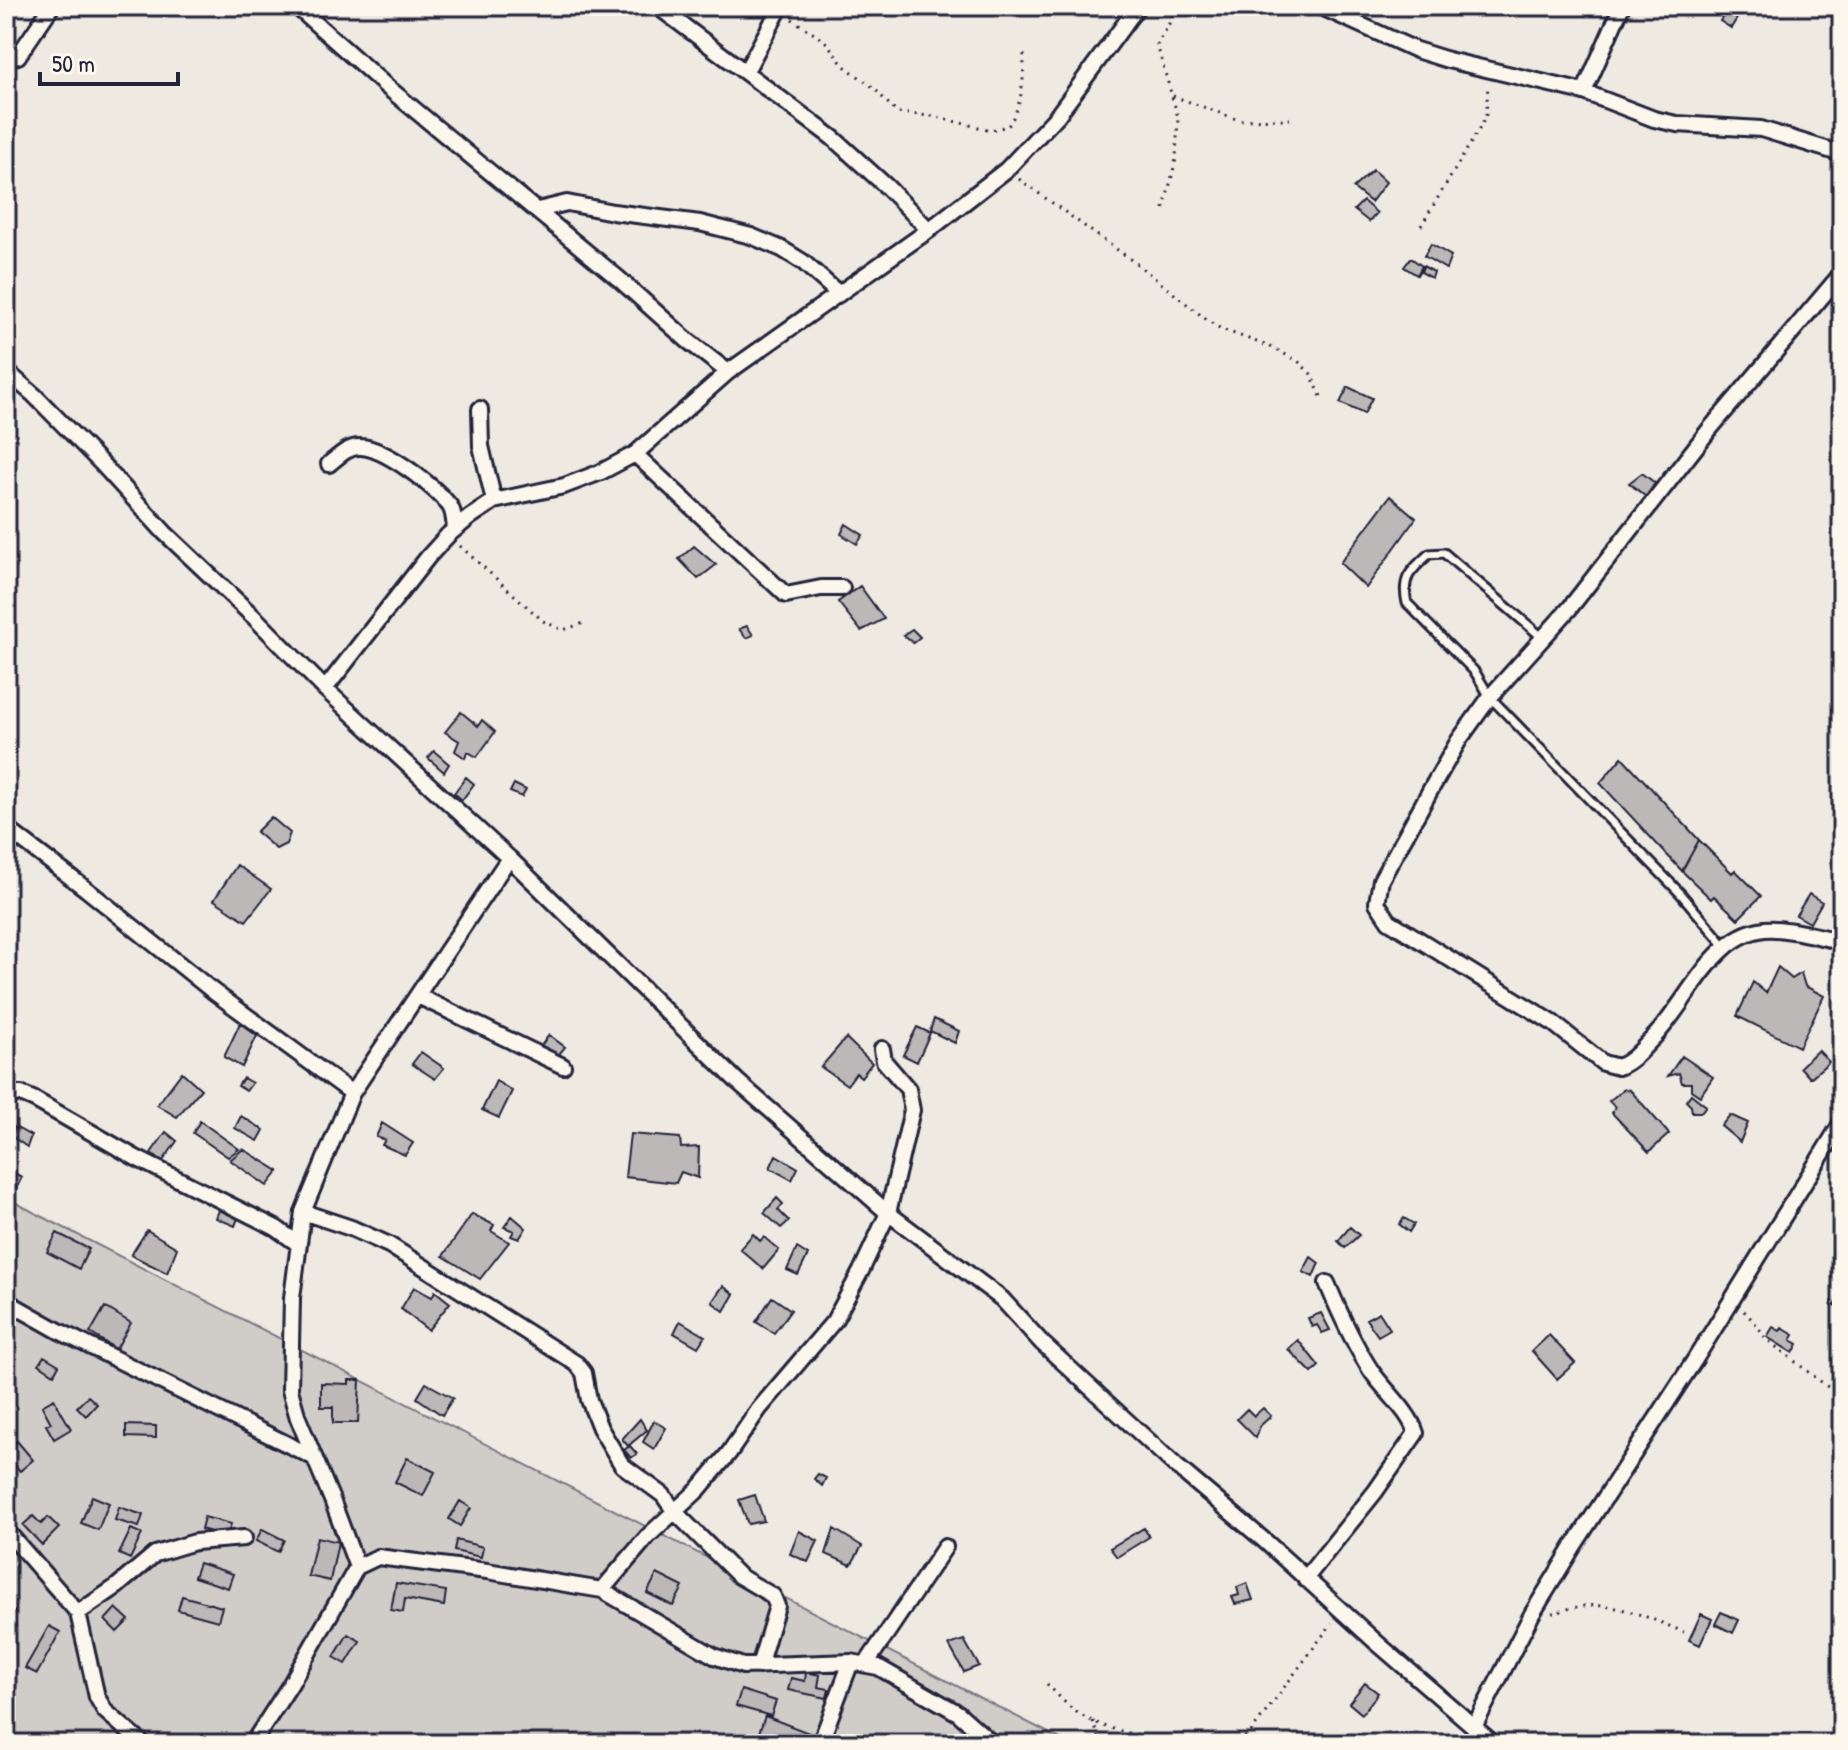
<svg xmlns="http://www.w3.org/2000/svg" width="1848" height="1750" viewBox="0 0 1848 1750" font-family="'Patrick Hand',sans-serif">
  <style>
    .green { fill: #d0cdc9; stroke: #797882; stroke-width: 2 }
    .building { fill: #bcb8b8; stroke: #22223b; stroke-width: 2 }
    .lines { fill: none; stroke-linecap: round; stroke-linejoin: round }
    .lane-casing { stroke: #22223b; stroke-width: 13 }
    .street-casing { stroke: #22223b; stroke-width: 20 }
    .path { stroke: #22223b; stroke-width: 3; stroke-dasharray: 2 6; stroke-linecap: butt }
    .lane { stroke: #fbf7ec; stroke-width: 7 }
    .street { stroke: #fbf7ec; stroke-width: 14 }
  </style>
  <rect width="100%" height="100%" fill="#eeeae2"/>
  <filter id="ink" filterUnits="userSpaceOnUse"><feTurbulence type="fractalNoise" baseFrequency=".0125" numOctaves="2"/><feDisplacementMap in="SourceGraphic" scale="16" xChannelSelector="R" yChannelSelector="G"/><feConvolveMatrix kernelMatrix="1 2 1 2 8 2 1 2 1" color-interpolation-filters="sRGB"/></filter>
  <g filter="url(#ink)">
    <path class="green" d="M6,1198l1064,546h-1064z"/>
    <path class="building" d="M1730,6l14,1 -13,21 -11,-7z
      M1373,170l13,12 -15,20 -18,-14z
      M1363,201l14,12 -8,9 -15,-12z
      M1431,244l20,12 -5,13 -22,-13z
      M1411,258l11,8 -5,9 -13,-8z
      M1423,266l11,6 -2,6 -11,-6z
      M1348,387l24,11 -8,16 -24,-11z
      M1642,473l13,10 -9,14 -17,-14z
      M1390,496l26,22 -50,70 -26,-25z
      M846,524l17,11 -6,9 -16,-10z
      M694,546l22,19 -18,14 -19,-20z
      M860,586l24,33 -23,12 -23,-29z
      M747,626l6,9 -7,3 -7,-9z
      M912,629l8,8 -7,6 -10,-8z
      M461,712l17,14 4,-6 13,12 -18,25 -9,-5 -3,6 -10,-7 4,-10 -14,-9z
      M434,751l15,13 -5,8 -16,-14z
      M1622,757l77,83 -17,31 -82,-88z
      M466,777l8,7 -12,16 -8,-7z
      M514,784l12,6 -4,7 -12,-5z
      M271,817l19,16 -4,11 -10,5 -20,-17z
      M1699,840l33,33 3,-3 26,26 -23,23 -24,-23 -3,3 -29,-28z
      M237,865l34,24 -25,32 -32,-21z
      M1809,894l13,8 -12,21 -14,-8z
      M1778,967l14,12 9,-6 4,13 19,10 -25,51 -62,-31 16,-34 13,11z
      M934,1019l25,12 -4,12 -25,-12z
      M240,1023l17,13 -15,31 -18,-10z
      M917,1027l13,6 -13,29 -14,-7z
      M549,1035l16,12 -9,11 -16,-11z
      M846,1038l26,25 -11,14 -5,-4 -9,12 -26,-18z
      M1818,1050l11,12 -19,16 -10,-11z
      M421,1052l23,16 -9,11 -23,-15z
      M1682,1056l31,21 -13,19 -9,-6v-7h-9l-3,-10 -11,3z
      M182,1072l19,17 -24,28 -20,-12z
      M243,1078l9,5 -6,8 -8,-5z
      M496,1081l16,10 -13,27 -17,-8z
      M1624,1089l6,1 39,44 -20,18 -37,-39 3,-6 -6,-6z
      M1691,1094l15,12 -5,6h-9l-1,-6 -5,-5z
      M1730,1115l18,8 -8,19 -19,-16z
      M241,1116l23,14 -6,11 -23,-13z
      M200,1121l39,28 -11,8 -35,-24z
      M382,1123l31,20 -8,12 -23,-10 3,-5 -9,-3z
      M15,1127l16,9 -4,11 -16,-11z
      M166,1132l11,9 -14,20 -12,-8z
      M630,1134l50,4 1,10 18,-1 -1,31 -17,-6 -5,11 -51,-6z
      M243,1149l36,22 -12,15 -37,-26z
      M776,1155l22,13 -6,12 -22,-12z
      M6,1169l16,8 -10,20 -6,-3z
      M777,1198l6,6 -5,6 11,11 -8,7 -17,-15z
      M219,1210l19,8 -3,8 -19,-8z
      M472,1214l22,11 -3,6 18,11 -29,37 -37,-23z
      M512,1216l14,12 -7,11 -8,-3 3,-5 -10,-4z
      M1404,1218l10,6 -5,8 -10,-8z
      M1350,1227l9,8 -14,13 -7,-7z
      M147,1230l30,18 -10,25 -36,-18z
      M57,1233l32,16 -10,20 -32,-17z
      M753,1234l7,7 4,-4 15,13 -16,19 -23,-20z
      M797,1248l11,7 -10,20 -11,-5z
      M1311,1257l8,6 -6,14 -10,-5z
      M723,1286l11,8 -10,17 -12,-9z
      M414,1287l18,10 3,-6 15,12 -22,27 -27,-21z
      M1842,1290v20l-8,-4z
      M772,1297l19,13 -17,23 -18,-11z
      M105,1307l26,16 -15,26 -26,-16z
      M1379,1312l11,17 -12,7 -12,-17z
      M1321,1313l9,17 -8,3 -5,-8 -5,2 -4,-9z
      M680,1321l25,15 -7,11 -24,-14z
      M1773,1327l7,4 2,-3 12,7 -3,5 7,4 -5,9 -26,-16z
      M1549,1335l26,28 -18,16 -25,-28z
      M1298,1340l21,26 -7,7 -24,-24z
      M44,1356l15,9 -5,9 -15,-10z
      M349,1380h11l-2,43h-25v-16h-12v-24l28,1z
      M426,1383l27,15 -11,17 -25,-17z
      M88,1396l9,8 -11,12 -9,-9z
      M54,1399l17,30 -17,10 -8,-14 5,-2 -9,-17z
      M1263,1408l8,8 -11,10 -4,12 -19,-19 10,-10 7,7z
      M640,1419l7,11 -19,16 -6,-7z
      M654,1421l12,7 -12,21 -11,-7z
      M126,1425l30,1v12l-30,-1z
      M17,1441l16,19 -13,11 -14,-16v-4z
      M630,1446l7,8 -6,4 -7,-8z
      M407,1458l28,14 -12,24 -28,-14z
      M818,1474l8,4 -4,8 -8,-7z
      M755,1495l9,26 -16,3 -9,-24z
      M92,1496l17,7 -11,27 -17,-7z
      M460,1501l11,7 -11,18 -11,-7z
      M119,1507l24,8 -4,12 -24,-7z
      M33,1516l8,8 7,-7 11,11 -17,17 -19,-20z
      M204,1517l27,7 -4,13 -26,-8z
      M1144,1528l5,9 -32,20 -7,-9z
      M131,1529l11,5 -12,25 -11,-5z
      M262,1529l22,11 -6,12 -22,-11z
      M834,1529l28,17 -11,19 -25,-11z
      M799,1531l19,10 -10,21 -18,-8z
      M317,1537l21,5 -8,39 -22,-5z
      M456,1540l27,7 -2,10 -27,-6z
      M199,1563l34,11 -5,14 -34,-11z
      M657,1574l26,13 -10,19 -26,-13z
      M396,1583l50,8 -2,15 -39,-7 -2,13 -12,-2z
      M1247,1583l6,17 -18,4 -3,-7 7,-2 -2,-8z
      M182,1596l40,11 -4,14 -40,-11z
      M6,1599l7,6 -3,3 5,4 -9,12z
      M116,1608l13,12 -12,12 -12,-12z
      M1721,1612l18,8 -6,13 -18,-9z
      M1701,1614l11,5 -12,26 -11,-5z
      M49,1626l11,6 -23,42 -12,-6z
      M348,1634l12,7 -14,23 -12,-7z
      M964,1640l15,26 -15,6 -15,-27z
      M806,1672l14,3 -2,12 11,2 -2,9 -39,-8 3,-12 14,3z
      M1365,1683l13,10 -16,21 -13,-11z
      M741,1690l35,11 -5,15 -35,-10z
      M765,1716l44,17 -4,11h-50z"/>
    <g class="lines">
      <g class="lane-casing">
        <path id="lane" d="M1543,638l-99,-85 -15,1c-18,16 -28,24 -22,49l68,69 15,25 191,197 44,52"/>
      </g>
      <g class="street-casing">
        <path id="street" d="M296,6l90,80 233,193 68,61 41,32
          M657,6l176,132 53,48 43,44
          M1319,6l97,44 32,10 136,32 70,27 23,5 84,5 81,25
          M6,54l5,3 7,-1 34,-50
          M746,71l35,-65
          M1584,92l38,-86
          M538,210l29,-7 46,9 87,11 51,13 31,13 21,13 36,32
          M1842,273l-133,157 -140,179 -79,88 -31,43 -28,49 -50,91 -4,23 12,18 164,102 50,40 15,4c14,-5 23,-17 33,-27 37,-35 64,-115 124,-111 22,1 46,8 67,13
          M6,371l28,24 68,69 63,69 91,86 69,70 184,169 228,223 151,132 114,86 40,44 134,123 90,76 110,100 118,102
          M480,409l1,37 13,55
          M635,454l151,141 35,-7h21
          M329,464c9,-7 19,-18 32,-17 24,1 73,39 88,58 5,6 5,16 6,24
          M325,689l103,-132 20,-22 22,-18 24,-16 70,-15 37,-14 34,-18 93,-82 201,-142 77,-60 51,-54 81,-110
          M6,828l80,61 128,103 138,101
          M418,996l145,70
          M6,1094h15l14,6 101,58 140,70 21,15
          M303,1212l48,16 38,17 188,119 7,9 5,27 11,28 22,37 41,30 12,17 64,64 34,20 4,10 -18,60
          M6,1301l53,30 254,126
          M6,1530l72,83 19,84 8,14 38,33
          M357,1567l-25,-67 -34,-82 -8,-28 2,-92 11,-86 49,-119 157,-235
          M1305,1579l70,-87 41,-59c-7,-22 -30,-41 -44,-61 -18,-27 -32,-58 -45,-89
          M602,1590l46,-54 50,-46 31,-37 30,-44 75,-88 27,-50 27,-58 24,-103 -4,-21 -24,-28 -2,-12
          M78,1613l38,-26 39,-33 40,-12 49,-4
          M866,1664l79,-117
          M1474,1727l58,-113 41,-67 121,-186 148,-239
          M252,1744l38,-59 67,-118 21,-10 109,14 115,19 112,66 29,10 108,-4 27,5 80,46 35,31
          M820,1744l31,-82"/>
      </g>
      <path class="path" d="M792,19l35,24 16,22 31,23 23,25 34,3 60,14 17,-4c15,-21 16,-49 16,-75
        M1173,96l66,24 51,-1
        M1019,179l118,85 70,56 14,9 52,19 25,13 13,13 12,27
        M1164,209l12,-50 2,-42 -21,-72 22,-39
        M1421,226l60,-100 5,-11 2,-30
        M460,546l83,75 20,9 21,-7
        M1744,1311l13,14 9,14 76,59
        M1552,1613c8,-1 17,-5 25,-6 37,-7 74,12 107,25
        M1047,1684c11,11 21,23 34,31 32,20 76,22 112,29
        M1093,1721l8,23
        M1222,1744l18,-3 11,-9 81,-109"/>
      <use href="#lane" class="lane"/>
      <use href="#street" class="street"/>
    </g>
  </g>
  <rect width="1848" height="1750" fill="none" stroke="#fbf7ec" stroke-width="32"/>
  <rect x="16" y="16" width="1816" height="1718" fill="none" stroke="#22223b" stroke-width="3" filter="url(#ink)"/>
  <path d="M40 72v12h138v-12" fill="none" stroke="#22223b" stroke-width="4"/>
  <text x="52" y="72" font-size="24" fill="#22223b" stroke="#fbf7ec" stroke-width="6" paint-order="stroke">50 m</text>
</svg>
